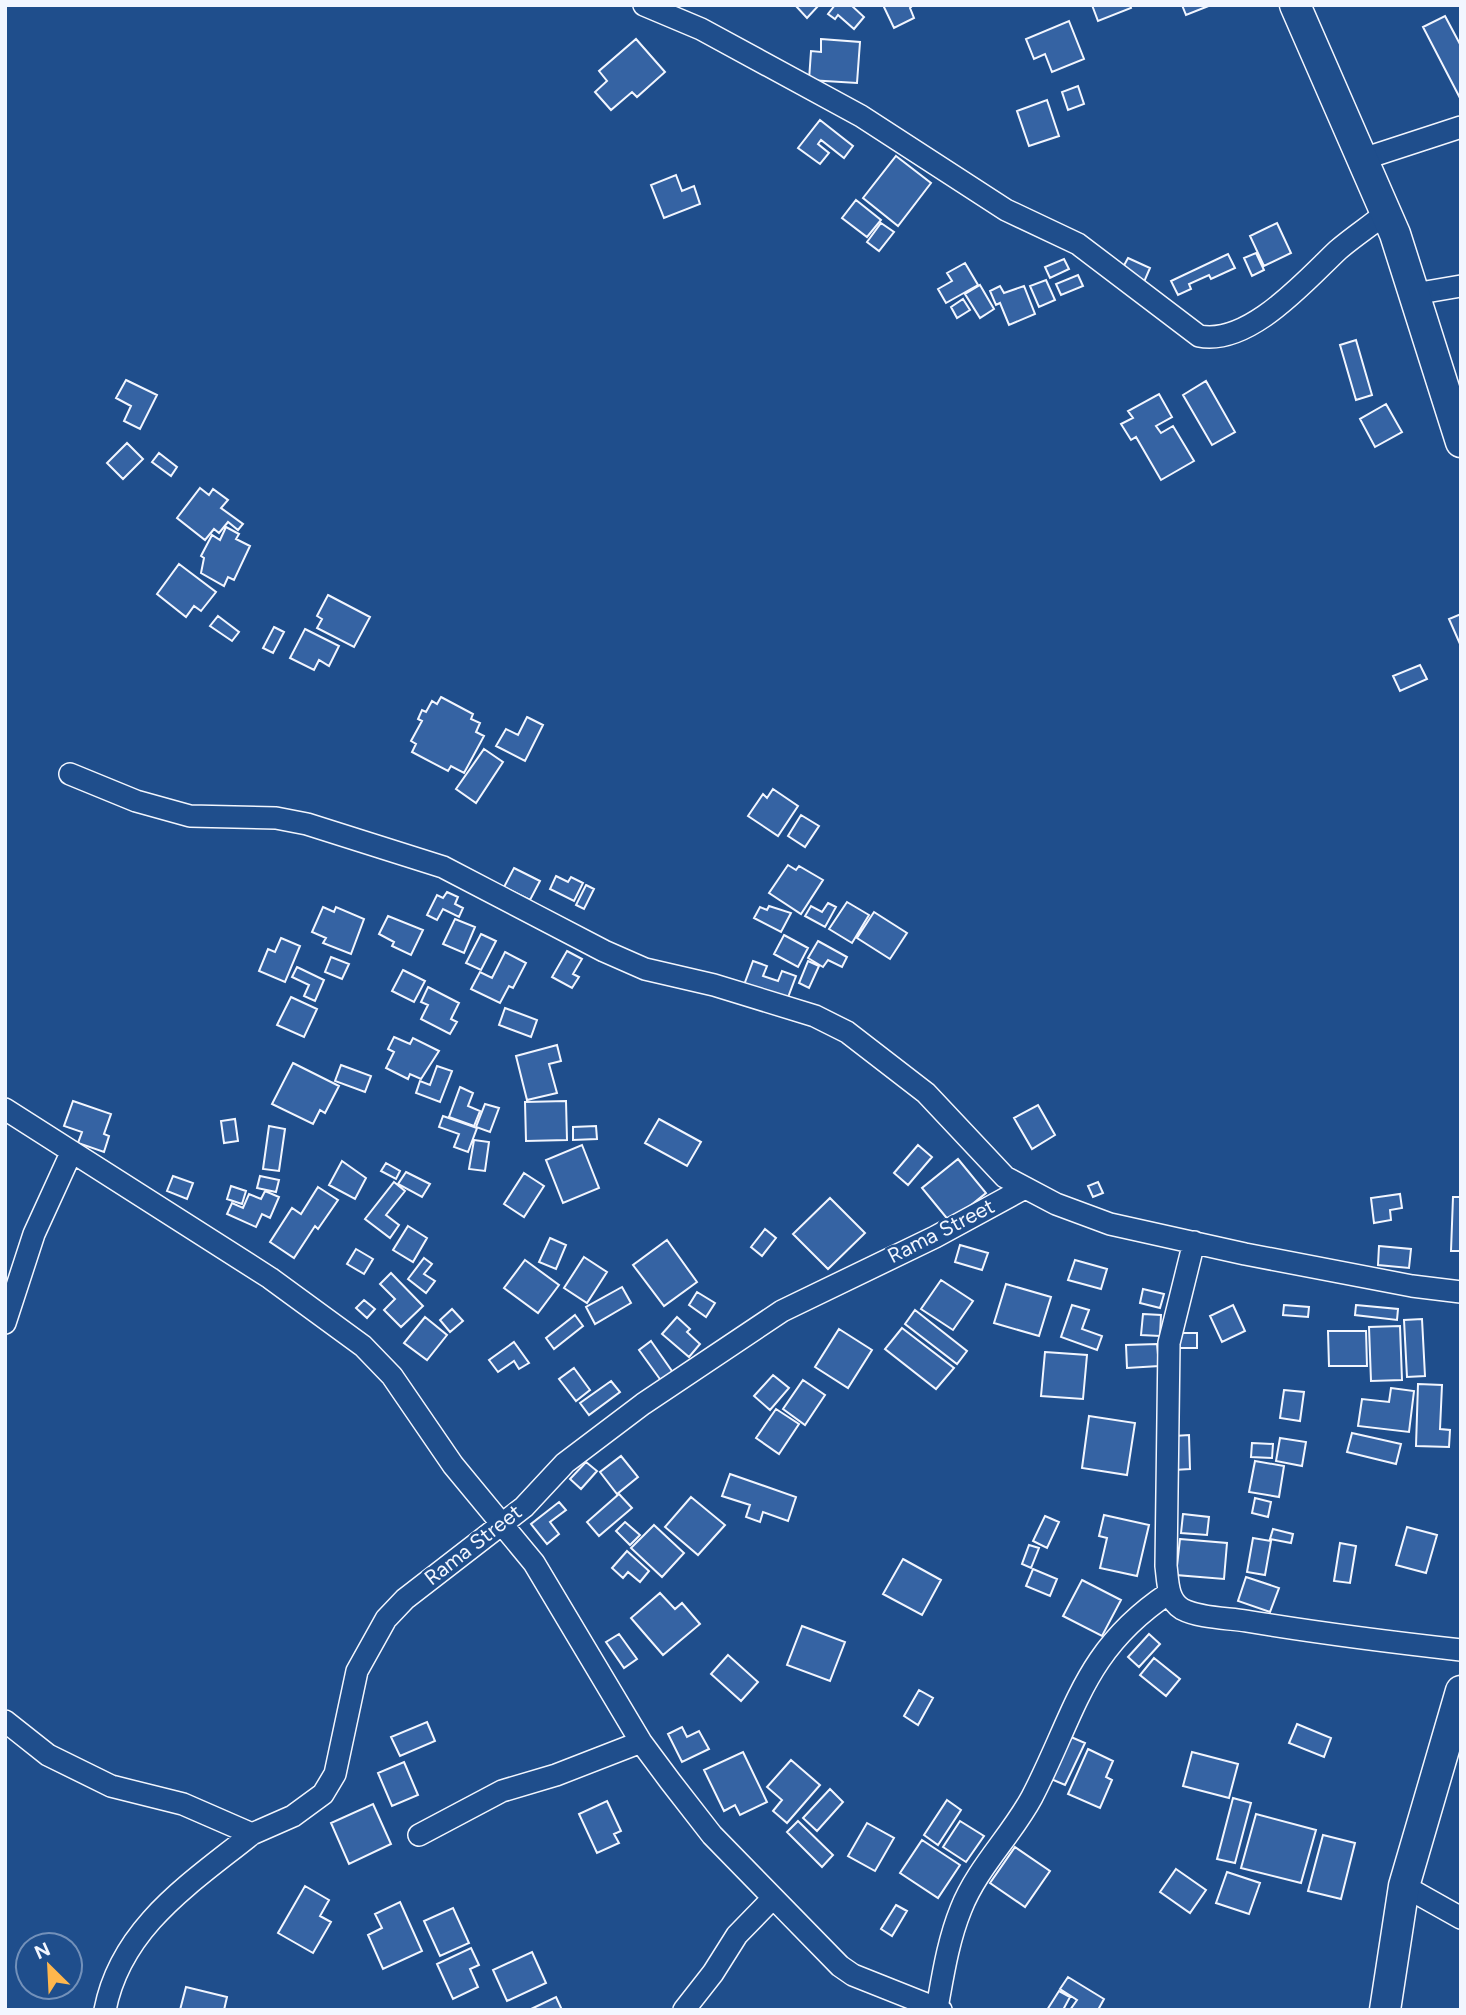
<svg xmlns="http://www.w3.org/2000/svg" width="1466" height="2015" viewBox="0 0 1466 2015" font-family="Figtree,sans-serif">
  <style>
    .building { fill: #3563a3; stroke: #f2f6ff; stroke-width: 2 }
    .lines { fill: none; stroke-linecap: round; stroke-linejoin: round }
    .street-casing { stroke: #f2f6ff; stroke-width: 24 }
    .secondary-casing { stroke: #f2f6ff; stroke-width: 33 }
    .street { stroke: #1f4e8c; stroke-width: 21 }
    .secondary { stroke: #1f4e8c; stroke-width: 30 }
    .labels { text-anchor: middle; stroke-width: 5; stroke-linejoin: round; paint-order: stroke }
    .street-label { font-size: 21px; fill: #f2f6ff; stroke: #1f4e8c }
  </style>
  <rect width="100%" height="100%" fill="#1f4e8c"/>
  <path class="building" d="M795,5h24l-12,13z
    M835,5h16l13,12 -10,12 -16,-14 -3,4 -7,-5z
    M883,5h30l-3,3 4,10 -20,10z
    M1092,5h38l1,3 -33,13z
    M1182,5h29l-25,10z
    M1445,16l16,30v54l-38,-73z
    M1069,21l15,38 -32,13 -7,-18 -11,5 -8,-20z
    M636,39l29,33 -28,25 -5,-5 -21,18 -16,-18 12,-11 -8,-10z
    M821,39l39,3 -3,41 -48,-3 2,-29 10,1z
    M1078,86l6,18 -16,6 -6,-18z
    M1047,100l12,36 -30,10 -12,-35z
    M820,120l33,26 -9,12 -23,-18 -3,4 11,9 -9,11 -22,-16z
    M896,156l35,27 -33,43 -35,-28z
    M676,175l6,16 12,-5 6,18 -36,14 -13,-33z
    M856,200l25,20 -14,17 -25,-19z
    M881,223l13,9 -15,19 -12,-9z
    M1277,223l14,30 -27,13 -14,-30z
    M1256,253l8,17 -12,6 -8,-18z
    M1228,254l7,14 -24,11 -2,-4 -20,9 2,5 -13,6 -7,-14z
    M1128,258l22,10 -6,14 -23,-11z
    M1064,259l5,10 -19,9 -5,-11z
    M965,263l13,22 -32,18 -8,-14 14,-8 -5,-8z
    M1078,275l5,11 -22,9 -5,-11z
    M1046,280l9,20 -16,7 -9,-21z
    M980,285l14,24 -14,9 -15,-24z
    M1000,286l4,7 20,-7 11,28 -26,11 -9,-22 -4,2 -6,-14z
    M963,299l7,11 -13,8 -6,-11z
    M1356,340l16,55 -16,5 -16,-55z
    M126,380l31,15 -17,34 -16,-8 7,-15 -15,-8z
    M1206,381l29,51 -23,13 -29,-50z
    M1159,394l13,23 -16,9 5,7 12,-7 21,35 -33,19 -25,-43 -5,3 -10,-16 12,-6 -5,-7z
    M1386,404l16,28 -27,15 -15,-28z
    M127,443l16,16 -20,20 -16,-16z
    M159,453l18,14 -6,9 -19,-14z
    M200,488l9,7 4,-6 15,11 -7,8 22,16 -5,6 -10,-8 -9,11 -5,-4 -9,11 -28,-22z
    M226,527l13,7 -3,5 14,7 -16,34 -6,-3 -4,9 -23,-13 3,-15 -3,-2 11,-21 8,5z
    M179,564l37,28 -15,19 -7,-5 -8,11 -29,-23z
    M328,595l42,22 -16,30 -37,-19 5,-9 -5,-3z
    M1461,614v29l-1,1 -11,-25z
    M218,616l21,16 -7,9 -22,-15z
    M274,627l10,5 -11,21 -10,-5z
    M305,629l34,17 -10,20 -10,-6 -5,10 -24,-12z
    M1420,665l7,14 -27,12 -7,-15z
    M441,697l32,17 -2,5 9,4 -4,9 8,4 -20,37 -13,-7 -3,5 -36,-19 4,-8 -5,-3 11,-20 -4,-2 4,-9 4,2 6,-11 5,3z
    M527,717l16,8 -18,36 -29,-15 10,-17 12,6z
    M484,749l19,13 -27,41 -20,-14z
    M773,789l25,17 -20,30 -30,-20 15,-22 4,4z
    M801,815l18,11 -14,21 -17,-11z
    M788,865l8,5 3,-4 24,14 -22,34 -32,-21z
    M514,868l26,13 -10,19 -26,-13z
    M556,876l12,6 3,-5 12,6 -9,18 -24,-12z
    M586,885l8,4 -10,20 -8,-4z
    M447,892l11,5 -3,7 8,4 -4,9 -16,-8 -6,11 -10,-5 10,-20 6,3z
    M847,902l22,13 -17,28 -23,-14z
    M828,903l8,4 -11,20 -20,-11 6,-10 11,6z
    M769,906l22,7 -10,19 -27,-14 6,-11 7,3z
    M323,907l11,5 2,-5 28,12 -13,35 -28,-11 3,-5 -14,-6z
    M874,912l33,21 -17,26 -33,-21z
    M388,916l35,14 -12,25 -19,-9 2,-4 -15,-8z
    M455,919l20,8 -11,26 -21,-9z
    M481,934l15,7 -15,29 -15,-7z
    M784,935l24,13 -10,19 -24,-13z
    M281,938l19,8 -15,36 -26,-11 9,-22 7,3z
    M818,941l29,16 -5,10 -14,-7 -5,7 -15,-9z
    M567,951l15,8 -9,15 6,3 -7,11 -20,-11z
    M505,952l21,11 -13,25 -4,-2 -9,17 -29,-14 9,-17 12,6z
    M331,957l18,7 -7,15 -17,-7z
    M753,961l14,5 -4,10 15,5 4,-10 14,5 -9,24 -43,-15z
    M808,961l11,5 -10,22 -10,-5z
    M297,967l27,13 -9,21 -11,-5 5,-11 -17,-8z
    M403,970l22,11 -11,21 -22,-11z
    M428,987l31,16 -8,16 6,3 -7,12 -29,-15 7,-14 -7,-3z
    M291,997l26,12 -13,28 -27,-12z
    M505,1008l32,12 -6,17 -32,-12z
    M394,1037l16,7 3,-6 26,13 -18,28 -11,-5 -2,5 -22,-11 8,-16 -6,-3z
    M557,1045l4,16 -12,3 8,29 -30,7 -11,-44z
    M293,1063l46,23 -14,27 -5,-3 -7,14 -41,-20z
    M341,1065l30,11 -6,16 -30,-11z
    M437,1066l15,5 -12,31 -24,-9 4,-12 10,4z
    M460,1087l13,6 -5,13 12,5 -6,15 -25,-9z
    M73,1101l38,13 -7,20 5,2 -5,16 -26,-9 4,-11 -18,-6z
    M566,1101l1,39 -41,1 -1,-39z
    M485,1104l14,4 -9,24 -14,-5z
    M1038,1105l17,30 -23,14 -18,-31z
    M443,1116l34,12 -9,24 -14,-5 5,-13 -20,-7z
    M235,1119l3,22 -14,2 -3,-22z
    M659,1119l42,23 -14,24 -42,-23z
    M269,1126l16,3 -6,42 -16,-2z
    M596,1126l1,13 -24,1v-13z
    M474,1140l15,2 -4,29 -16,-2z
    M582,1145l17,43 -36,15 -17,-43z
    M918,1145l14,12 -24,28 -14,-12z
    M958,1159l28,34 -36,29 -28,-34z
    M342,1161l24,17 -11,21 -26,-14z
    M386,1163l14,8 -4,8 -15,-8z
    M406,1172l24,12 -8,13 -24,-13z
    M524,1173l20,13 -20,31 -20,-13z
    M173,1176l20,7 -6,16 -20,-8z
    M260,1176l19,4 -3,12 -19,-4z
    M394,1182l11,9 -19,24 13,10 -9,13 -25,-19z
    M1098,1182l5,11 -10,4 -5,-11z
    M231,1186l15,5 -4,13 -15,-5z
    M318,1187l20,13 -20,29 -3,-3 -21,32 -24,-16 22,-34 9,6z
    M265,1191l14,6 -9,21 -8,-4 -6,13 -29,-13 5,-11 11,5 6,-14 12,5z
    M1400,1194l2,14 -12,2 1,10 -17,3 -3,-25z
    M1453,1197h8v54h-10z
    M830,1198l35,35 -37,36 -35,-35z
    M408,1226l19,12 -14,24 -20,-12z
    M765,1229l11,9 -14,18 -11,-9z
    M550,1238l16,7 -10,24 -17,-7z
    M667,1240l30,42 -33,24 -31,-41z
    M960,1245l28,8 -6,17 -27,-8z
    M1379,1246l32,3 -2,19 -31,-3z
    M356,1249l17,10 -9,15 -17,-10z
    M584,1257l23,15 -20,31 -23,-15z
    M424,1258l8,6 -8,10 11,7 -9,12 -18,-14z
    M525,1260l34,25 -21,28 -34,-25z
    M1075,1260l32,9 -6,20 -33,-9z
    M391,1273l32,33 -22,21 -17,-17 11,-11 -15,-15z
    M941,1280l32,21 -20,29 -32,-21z
    M1006,1284l45,13 -12,39 -45,-13z
    M622,1287l9,16 -36,21 -9,-17z
    M1143,1289l21,5 -4,14 -20,-5z
    M697,1292l18,11 -9,14 -17,-12z
    M364,1300l11,9 -8,9 -11,-10z
    M1072,1305l17,5 -7,19 20,7 -5,14 -36,-13z
    M1233,1305l12,26 -23,11 -12,-26z
    M1284,1305l25,2 -1,10 -25,-2z
    M1356,1305l42,4 -1,11 -42,-5z
    M452,1309l11,12 -13,11 -10,-12z
    M915,1310l52,41 -10,13 -52,-40z
    M1143,1314l18,1 -1,21 -19,-1z
    M575,1315l8,11 -29,23 -8,-11z
    M425,1317l22,18 -20,25 -23,-17z
    M677,1317l13,12 -3,3 13,12 -11,13 -27,-23z
    M1422,1319l3,57 -18,1 -3,-57z
    M1400,1326l2,54 -31,1 -2,-54z
    M902,1328l52,40 -18,21 -51,-40z
    M839,1329l33,21 -24,38 -33,-21z
    M1328,1331h38l1,35h-38z
    M1177,1333h20v15h-20z
    M651,1341l23,33 -12,8 -23,-32z
    M514,1342l15,21 -10,6 -5,-8 -16,11 -9,-12z
    M1157,1344l2,22 -32,2 -1,-23z
    M1045,1352l42,3 -4,44 -42,-3z
    M574,1368l16,22 -14,11 -17,-22z
    M773,1375l16,13 -19,22 -16,-14z
    M803,1380l22,15 -20,30 -22,-16z
    M611,1381l9,11 -31,23 -9,-12z
    M1418,1384l24,1 -2,44 10,1 -1,17 -33,-1z
    M1391,1388l23,3 -5,41 -51,-6 4,-27 27,3z
    M1284,1390l20,2 -4,29 -20,-3z
    M776,1409l23,15 -20,30 -23,-16z
    M1089,1416l46,7 -8,52 -45,-7z
    M1352,1433l49,11 -5,20 -49,-12z
    M1189,1435l1,34 -16,1v-34z
    M1280,1438l26,4 -4,24 -26,-5z
    M1252,1443l21,1 -1,14 -21,-1z
    M621,1456l17,21 -21,17 -17,-22z
    M1255,1461l29,5 -5,31 -30,-5z
    M586,1462l11,9 -16,18 -11,-10z
    M730,1474l66,23 -8,24 -25,-9 -3,10 -14,-5 4,-12 -28,-9z
    M619,1494l13,14 -33,28 -12,-14z
    M691,1497l34,28 -27,30 -33,-28z
    M1255,1498l16,4 -3,15 -16,-4z
    M559,1502l7,8 -16,12 9,12 -12,10 -16,-20z
    M1183,1514l26,3 -2,18 -26,-2z
    M1104,1515l45,10 -12,51 -37,-8 7,-30 -8,-2z
    M1045,1516l14,6 -12,26 -14,-7z
    M625,1522l15,13 -10,10 -14,-14z
    M654,1525l30,28 -22,24 -31,-29z
    M1407,1527l30,8 -11,38 -30,-8z
    M1273,1529l20,5 -2,9 -21,-4z
    M1253,1538l18,3 -6,34 -18,-3z
    M1180,1539l47,4 -3,36 -48,-4z
    M1340,1543l16,3 -6,37 -16,-2z
    M1029,1545l10,3 -8,20 -9,-4z
    M627,1551l22,20 -9,11 -12,-10 -5,6 -11,-10z
    M903,1559l38,21 -19,35 -39,-21z
    M1033,1569l24,10 -7,17 -24,-10z
    M1246,1577l33,11 -9,24 -32,-11z
    M1082,1580l39,20 -19,36 -39,-20z
    M660,1593l15,16 7,-6 18,21 -37,31 -32,-37z
    M802,1626l43,16 -15,39 -43,-16z
    M619,1634l18,25 -13,9 -18,-26z
    M1149,1634l11,10 -21,23 -11,-10z
    M728,1655l30,27 -17,19 -30,-27z
    M1154,1658l26,21 -14,17 -26,-21z
    M919,1690l14,8 -15,27 -14,-9z
    M427,1722l8,19 -35,15 -9,-19z
    M1297,1724l34,14 -7,19 -35,-14z
    M682,1727l5,10 12,-6 10,18 -27,13 -14,-28z
    M1071,1737l14,6 -20,42 -14,-6z
    M1088,1749l25,12 -7,16 6,3 -12,28 -32,-14z
    M743,1752l24,50 -27,13 -5,-10 -11,6 -20,-41z
    M1192,1752l46,12 -9,34 -46,-12z
    M791,1760l29,25 -33,38 -14,-12 9,-11 -15,-13z
    M404,1762l14,33 -26,11 -14,-33z
    M830,1789l13,13 -26,29 -14,-13z
    M1233,1798l18,5 -16,60 -18,-4z
    M947,1800l14,10 -23,35 -14,-10z
    M607,1801l14,30 -7,3 5,9 -22,10 -18,-39z
    M373,1804l18,40 -42,20 -18,-41z
    M1256,1814l60,16 -15,53 -60,-15z
    M798,1821l35,34 -11,12 -35,-35z
    M960,1821l24,15 -18,26 -23,-15z
    M867,1823l27,15 -19,33 -27,-15z
    M1323,1835l32,8 -14,56 -33,-8z
    M922,1840l38,25 -22,33 -38,-25z
    M1015,1847l35,24 -25,36 -35,-24z
    M1176,1869l30,21 -16,23 -30,-21z
    M1227,1872l33,11 -11,31 -33,-11z
    M305,1886l24,14 -9,16 11,6 -18,31 -35,-20z
    M400,1902l22,49 -39,18 -15,-34 14,-7 -7,-14z
    M896,1905l11,6 -15,25 -11,-7z
    M453,1908l16,35 -29,13 -16,-35z
    M471,1948l8,17 -9,4 8,18 -25,12 -16,-35z
    M532,1952l14,31 -39,18 -14,-31z
    M1068,1977l36,22 -6,11h-28l7,-10 -17,-11z
    M186,1987l41,10 -3,13h-44z
    M1059,1991l11,6 -7,13h-16z
    M556,1997l6,13h-33z"/>
  <g class="lines">
    <g class="street-casing">
      <path id="street" d="M644,5l57,24 160,87 145,94 72,34 121,92c50,10 106,-55 139,-86 15,-13 32,-24 48,-37
        M1363,159l98,-32
        M1414,294l47,-8
        M70,774l66,27 54,15 86,2 31,6 136,43 161,84 41,18 69,16 101,31 32,16 79,61 79,84 51,27 54,20 135,30 167,32 49,6
        M5,1109l265,169 93,68 29,30 61,89 81,98 107,179 29,39 42,54 128,131 13,9 88,35
        M1194,1242l-25,101 -3,223c2,15 1,34 16,43 17,9 45,9 64,12 72,12 143,21 215,29
        M5,1323l29,-89 37,-81
        M5,1721l43,34 63,31 72,18 69,30 41,-18 30,-22 12,-20 22,-103 29,-52 19,-20 119,-92 41,-44 78,-59 139,-93 153,-74 88,-48
        M419,1835l83,-44 54,-16 85,-33
        M1404,1886l57,32
        M937,2008c6,-33 11,-67 24,-99 16,-41 50,-73 71,-112 44,-85 51,-147 137,-204
        M105,2010c16,-83 86,-127 147,-176
        M684,2010l29,-37 24,-38 35,-36"/>
    </g>
    <g class="secondary-casing">
      <path id="secondary" d="M1295,5l100,229 66,208
        M1385,2010l19,-124 57,-195"/>
    </g>
    <use href="#street" class="street"/>
    <use href="#secondary" class="secondary"/>
  </g>
  <g class="labels">
    <g class="street-label">
      <text transform="translate(941 1231) rotate(-27)" y="7">Rama Street</text>
      <text transform="translate(473 1545) rotate(-38)" y="7">Rama Street</text>
    </g>
  </g>
  <rect width="1466" height="2015" fill="none" stroke="#f2f6ff" stroke-width="14"/>
  <g transform="translate(49 1966) rotate(336)"><circle r="33" fill="#1f4e8c" stroke="#7391ba" stroke-width="2"/>
  <path d="M0-5L12 26L0 18L-12 26Z" fill="#ffb74d"/>
  <text y="-10" font-size="19" font-weight="bold" text-anchor="middle" fill="#f2f6ff">N</text>
  </g>
</svg>
